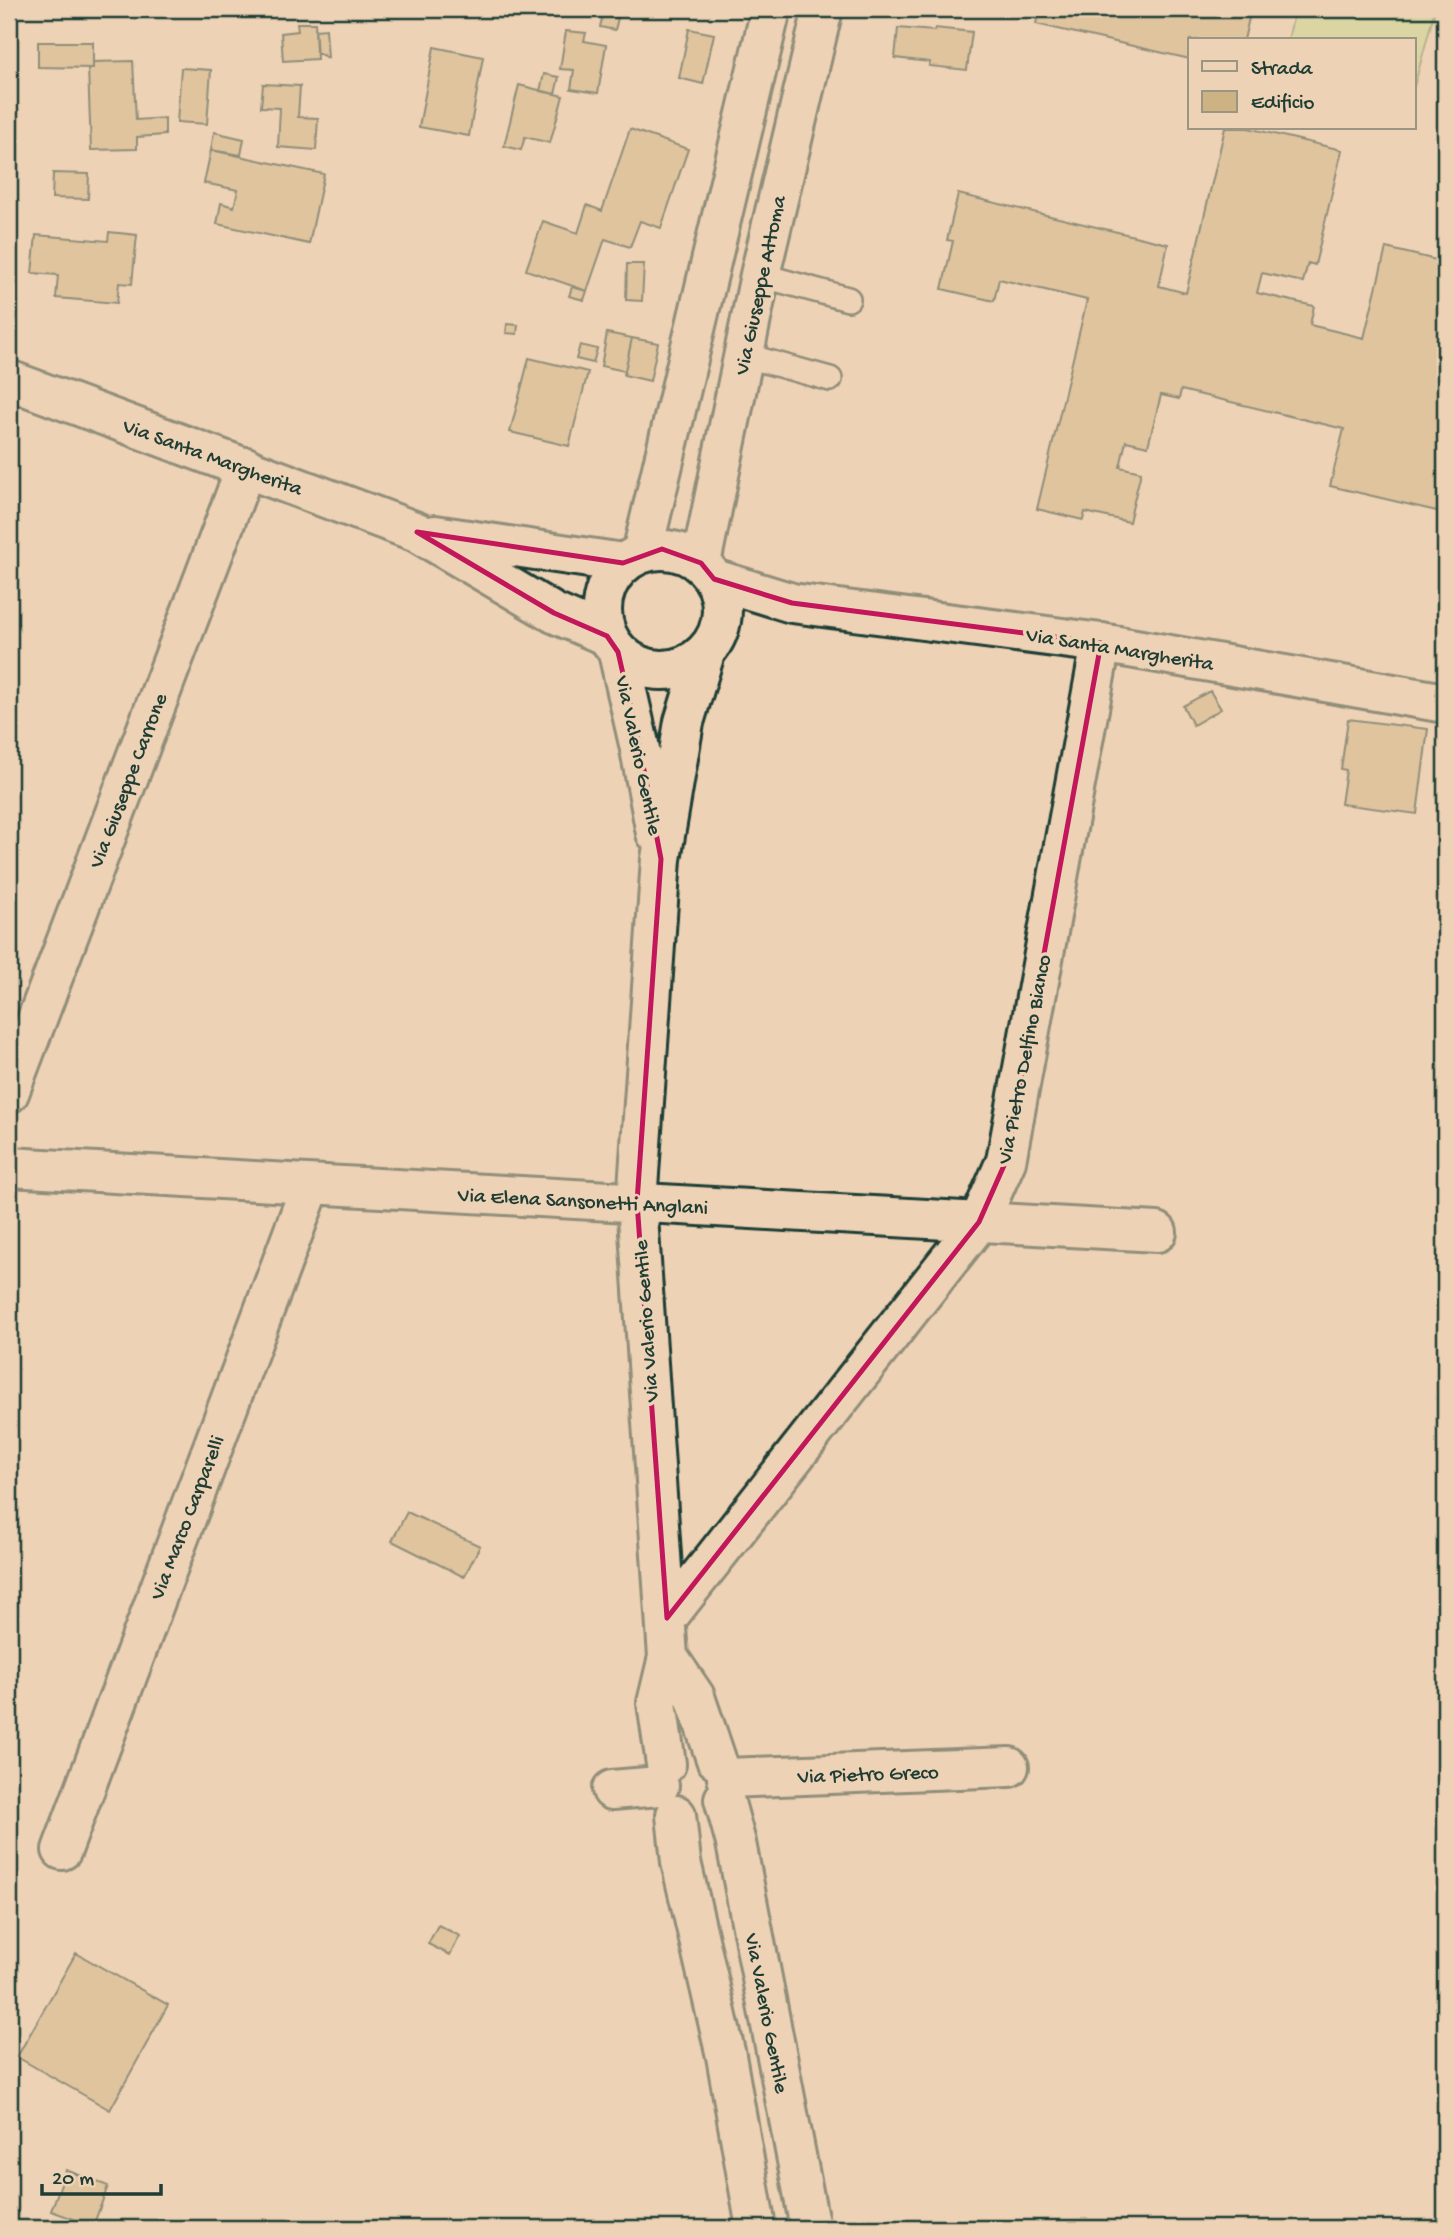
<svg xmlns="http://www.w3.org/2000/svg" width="1454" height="2237" viewBox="0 0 1454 2237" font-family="'Gochi Hand',sans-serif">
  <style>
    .green { fill: #c4d98e; stroke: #728b61; stroke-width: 2 }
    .building { fill: #cdb383; stroke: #1f3d34; stroke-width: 2 }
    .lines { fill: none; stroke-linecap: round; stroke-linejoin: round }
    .service-casing { stroke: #1f3d34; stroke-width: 28 }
    .minor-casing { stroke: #1f3d34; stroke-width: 44 }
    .tertiary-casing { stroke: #1f3d34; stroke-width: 44 }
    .service { stroke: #eed2b5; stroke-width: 23 }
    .minor { stroke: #eed2b5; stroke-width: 38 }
    .tertiary { stroke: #eed2b5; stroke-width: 38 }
    .marked { fill: none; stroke: #c2185b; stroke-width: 5; stroke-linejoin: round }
    .labels { text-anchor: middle; stroke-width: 7; stroke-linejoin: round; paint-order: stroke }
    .street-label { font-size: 21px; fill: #1f3d34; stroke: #eed2b5 }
  </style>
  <rect width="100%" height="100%" fill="#eed2b5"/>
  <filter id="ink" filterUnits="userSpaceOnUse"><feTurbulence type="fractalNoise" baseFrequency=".0143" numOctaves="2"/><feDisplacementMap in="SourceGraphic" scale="14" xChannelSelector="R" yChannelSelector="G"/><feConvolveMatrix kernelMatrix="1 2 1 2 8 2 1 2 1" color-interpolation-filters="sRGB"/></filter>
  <g filter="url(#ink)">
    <path class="green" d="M1295,9h140l-21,78v-47h-126z"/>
    <path class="building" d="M1039,9h212l-7,31h-54v19l-154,-35z
      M603,14l15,4 -3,12 -15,-3z
      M297,23h18l2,36 -34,2 -2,-28 17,-2z
      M898,28l36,3 1,-3 37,4 -5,38 -38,-4 1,-4 -35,-4z
      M326,29l2,29 -12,-6 -1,-22z
      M689,29l25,5 -11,50 -24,-6z
      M566,31l20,2 -2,8 22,4 -8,48 -27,-4 3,-19 -14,-1z
      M38,42h55v26l-55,-1z
      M434,47l49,10 -14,79 -50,-9z
      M133,61l3,59 29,-2v17l-28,2v12l-46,1 -3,-82h5v-6z
      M181,68l30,2 -4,54 -30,-2z
      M544,74l15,3 -4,17 -15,-3z
      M263,84l37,2 -2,31 20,1 -2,32 -38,-3 2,-39 -19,-1z
      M519,85l44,11 -13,47 -25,-6 -4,13 -17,-4z
      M1225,128h23l94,22 -27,115 -7,-2 -5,19 -41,-9 -5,20 57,13 -4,19 54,13 22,-90 59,14v251l-115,-27 14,-57 -163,-39 -2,9 -18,-4 -13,51 -22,-5 -6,26 21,5 -12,50 -44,-10 -2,8 -46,-11 50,-209 -88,-21 -5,22 -52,-12 11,-48 -6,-1 11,-46 210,50 -9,42 27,7z
      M630,129l58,20 -27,79 -21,-7 -10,26 -25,-8 -18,52 -61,-21 17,-49 35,12 9,-28 15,6z
      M214,132l30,7 -3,16 -30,-5z
      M211,150l113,24 -15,70 -92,-20 4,-21 13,4 4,-17 -34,-7z
      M53,173l36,1 -1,25 -36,-1z
      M109,232l28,3 -5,49 -13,-1 -2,20 -61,-5 2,-23 -26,-2 4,-38 72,6z
      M627,264h17l-2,37 -16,-1z
      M572,287l15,4 -3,9 -15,-4z
      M507,324l11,1 -1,9 -11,-1z
      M607,333l25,5 -7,33 -24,-5z
      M632,338l26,5 -8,38 -26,-6z
      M580,345l17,4 -4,14 -17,-4z
      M529,358l59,14 -19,74 -59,-14z
      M1210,691l11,18 -28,16 -10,-19z
      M1348,719l80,10 -11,85 -76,-10 5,-34 -5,-1z
      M407,1512l73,34 -16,31 -72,-36z
      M438,1925l22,11 -10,19 -22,-11z
      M76,1953l92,52 -58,105 -93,-53z
      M66,2170l42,16 -15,40 -42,-15z"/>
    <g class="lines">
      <g class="service-casing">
        <path id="service" d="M760,275l88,24
          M743,355l87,24"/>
      </g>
      <g class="minor-casing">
        <path id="minor" d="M642,553l129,-544
          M701,563l59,-288 63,-266
          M618,652l21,92 17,89
          M9,1093l237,-626
          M9,1167l1148,65
          M667,1618l312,-396 27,-61 95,-518
          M668,1657l-31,-455 24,-343 23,-137 21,-69
          M666,1764l-9,-61 11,-46 27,40 21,62
          M727,1778l282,-11
          M612,1790l47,-4
          M724,1799l12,44 74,385
          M676,1815l5,47 45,194 30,172
          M62,1850l249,-665"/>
      </g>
      <g class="tertiary-casing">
        <path id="tertiary" d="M9,380l408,152 137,81 53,23
          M435,535l188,28
          M602 610a60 60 0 1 1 120 0a60 60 0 1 1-120 0Z
          M714,579l78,24 309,40 344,60"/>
      </g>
      <use href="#service" class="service"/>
      <use href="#minor" class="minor"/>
      <use href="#tertiary" class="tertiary"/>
    </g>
  </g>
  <path d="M0 0H1454V2237H0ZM417,532l206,31 39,-14 39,14 13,16 78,24 309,40 -95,518 -27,61 -312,396 -30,-416 24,-343 -22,-115 -21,-92 -11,-16 -53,-23z" fill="#eed2b5" fill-opacity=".55" fill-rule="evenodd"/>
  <path class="marked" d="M417,532l206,31 39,-14 39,14 13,16 78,24 309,40 -95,518 -27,61 -312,396 -30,-416 24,-343 -22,-115 -21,-92 -11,-16 -53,-23z"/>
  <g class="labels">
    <g class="street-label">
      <text transform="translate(759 285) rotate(-78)" y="7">Via Giuseppe Attoma</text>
      <text transform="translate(213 456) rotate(20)" y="7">Via Santa Margherita</text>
      <text transform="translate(1120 648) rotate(9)" y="7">Via Santa Margherita</text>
      <text transform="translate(640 755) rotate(78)" y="7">Via Valerio Gentile</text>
      <text transform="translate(127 780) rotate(-69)" y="7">Via Giuseppe Carrone</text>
      <text transform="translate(1023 1059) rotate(-79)" y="7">Via Pietro Delfino Bianco</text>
      <text transform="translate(583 1200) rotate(3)" y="7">Via Elena Sansonetti Anglani</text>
      <text transform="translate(645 1321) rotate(-94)" y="7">Via Valerio Gentile</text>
      <text transform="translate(186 1517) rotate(-69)" y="7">Via Marco Carparelli</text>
      <text transform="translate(868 1773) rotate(-2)" y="7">Via Pietro Greco</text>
      <text transform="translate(768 2013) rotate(79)" y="7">Via Valerio Gentile</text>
    </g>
  </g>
  <rect width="1454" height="2237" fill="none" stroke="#eed2b5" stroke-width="35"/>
  <rect x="18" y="18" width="1419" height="2202" fill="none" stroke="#1f3d34" stroke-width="2.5" filter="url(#ink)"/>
  <rect x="1188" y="38" width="228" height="91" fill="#eed2b5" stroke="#9b9681" stroke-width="2"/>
  <rect x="1202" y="61" width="35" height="10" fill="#eed2b5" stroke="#9b9681" stroke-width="2"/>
  <text x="1251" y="74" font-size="21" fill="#1f3d34">Strada</text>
  <rect x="1202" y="91" width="35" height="21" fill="#cdb383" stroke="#9b9681" stroke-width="2"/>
  <text x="1251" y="108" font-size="21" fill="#1f3d34">Edificio</text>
  <path d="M42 2184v10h119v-10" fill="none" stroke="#1f3d34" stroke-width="3.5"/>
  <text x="52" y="2184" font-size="21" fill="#1f3d34" stroke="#eed2b5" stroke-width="5" paint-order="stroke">20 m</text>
</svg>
